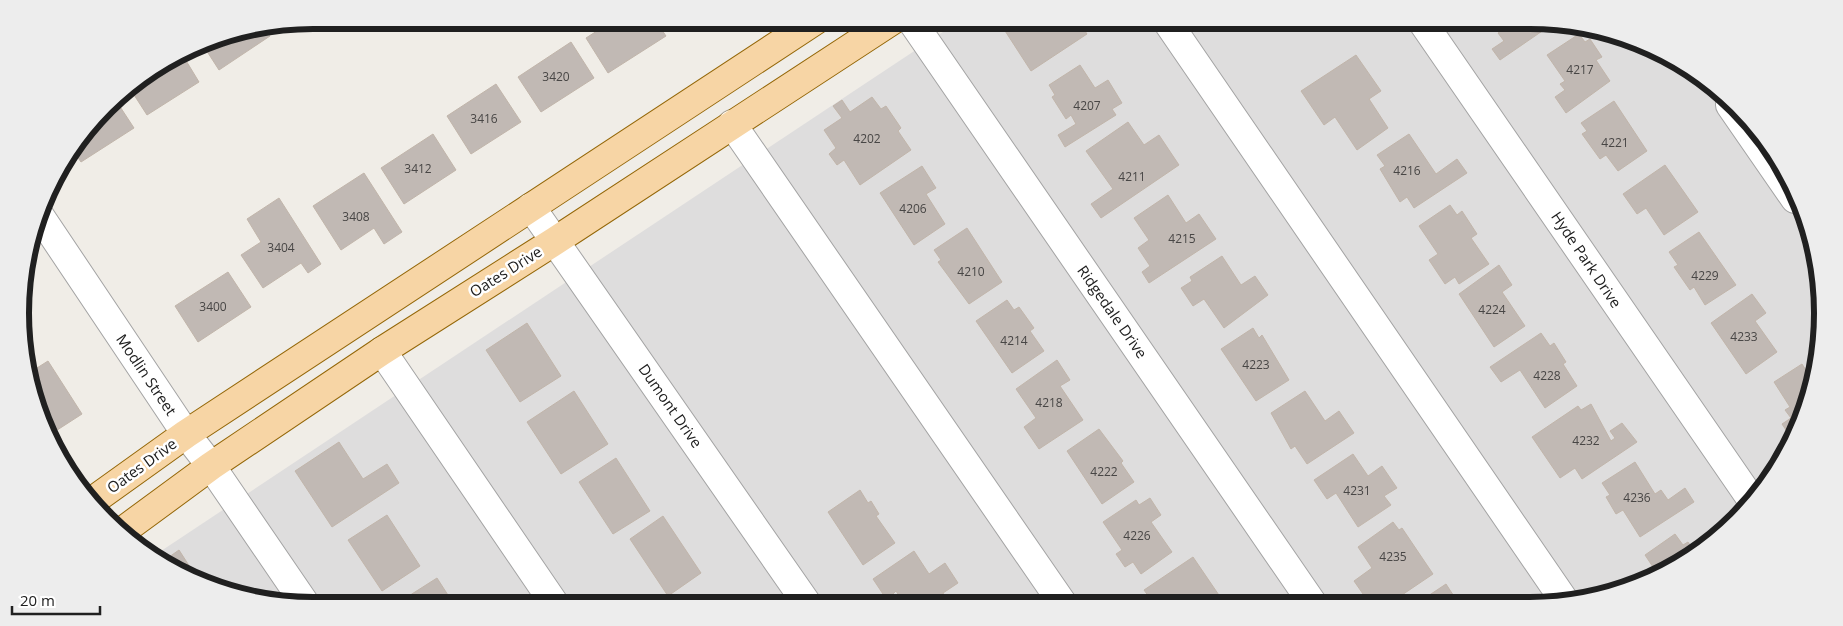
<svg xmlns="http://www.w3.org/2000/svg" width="1843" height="626" viewBox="0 0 1843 626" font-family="'Open Sans',sans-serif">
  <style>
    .residential { fill: #dedddd }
    .building { fill: #c1b9b4; stroke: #c1b5aa }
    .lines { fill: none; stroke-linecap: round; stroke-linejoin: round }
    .minor-casing { stroke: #a4a4a4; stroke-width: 30 }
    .major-casing { stroke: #946708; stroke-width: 30 }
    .minor { stroke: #fff; stroke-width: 28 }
    .major { stroke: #f7d5a5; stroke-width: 28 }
    .labels { text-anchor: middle; stroke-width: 5; stroke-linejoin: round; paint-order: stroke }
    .number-label { font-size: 12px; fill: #484645 }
    .street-label { font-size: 15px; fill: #202020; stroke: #fff }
    .rim { fill: none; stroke: #202020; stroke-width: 6 }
  </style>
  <rect width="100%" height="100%" fill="#f0ede7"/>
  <path class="residential" d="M961,20h569l76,10 102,50 76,86 36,108 -7,115 -29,71 -61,73 -64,43 -90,27 -1256,3 -76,-10 -85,-39z"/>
  <path class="building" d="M614,20h41l11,16 -58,37 -22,-35z
    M998,20h49l-3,2 3,5 11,-7h20l9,14 -56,37z
    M1500,20h30l19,2 2,3 -51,35 -8,-11 12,-8 -6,-8 7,-5z
    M266,29l4,7 -51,34 -18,-28z
    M1579,34l6,8 5,-3 12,18 -6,3 14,21 -44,32 -11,-16 10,-7 -5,-6 5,-3 -18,-26z
    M571,42l23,36 -53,34 -23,-35z
    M182,54l17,28 -52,33 -18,-28z
    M1356,55l25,36 -12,8 19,29 -31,22 -22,-33 -11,8 -23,-34z
    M1080,65l15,23 13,-8 14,23 -10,6 4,6 -51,32 -7,-12 18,-11 -5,-9 -5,4 -14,-22 3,-2 -6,-10z
    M496,84l25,38 -50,32 -24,-38z
    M872,97l9,12 5,-3 15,22 -3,3 13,19 -51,35 -16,-25 -7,5 -8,-11 7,-6 -12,-18 18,-12 -9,-12 9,-6 8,12z
    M115,99l19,29 -53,34 -7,-10z
    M1614,101l33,50 -29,20 -12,-16 -6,4 -18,-25 5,-3 -6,-8z
    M1128,122l16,23 15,-10 20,30 -78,53 -10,-14 22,-15 -27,-38z
    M433,134l23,36 -52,34 -23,-36z
    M1409,134l27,40 21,-15 10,14 -53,35 -7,-11 -7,5 -20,-33 5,-3 -8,-11z
    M1665,165l33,47 -34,23 -18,-27 -9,6 -14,-20z
    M922,166l14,22 -10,6 19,30 -31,21 -34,-52z
    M364,173l38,59 -18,12 -10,-16 -33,22 -28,-44z
    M1168,195l18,28 13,-9 17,25 -67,44 -7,-11 8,-6 -12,-18 11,-8 -15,-22z
    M279,198l42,66 -13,9 -7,-10 -38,25 -22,-33 20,-13 -14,-23z
    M1450,205l7,10 5,-4 15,23 -6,4 18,26 -30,20 -4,-7 -10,7 -16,-24 9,-6 -19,-28z
    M967,228l35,54 -33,22 -31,-42 3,-2 -7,-10z
    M1699,232l37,53 -31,20 -11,-18 -4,3 -16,-23 4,-2 -9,-13z
    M1222,256l19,29 14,-9 13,19 -44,33 -20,-29 -11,7 -12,-18 11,-7 -2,-4z
    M1499,265l13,20 -10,7 23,34 -31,21 -35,-53z
    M228,272l23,35 -53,35 -23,-36z
    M1752,294l14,19 -11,8 22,31 -31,22 -35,-51z
    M1007,300l7,10 5,-3 15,21 -4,3 14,20 -32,22 -36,-52z
    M527,323l34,53 -41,26 -34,-52z
    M1253,328l6,10 3,-3 27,45 -33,21 -35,-52z
    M1541,333l9,13 4,-3 12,19 -3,2 14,22 -32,22 -25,-38 -19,12 -11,-15z
    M1057,360l13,20 -10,6 23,34 -44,29 -15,-22 12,-9 -20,-29z
    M48,361l34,53 -31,20 -21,-45 -1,-16z
    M1802,364l7,11 5,-4 -1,18 -21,50 -10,-15 9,-6 -6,-8 5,-3 -16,-25z
    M574,391l34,53 -47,30 -34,-52z
    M1305,391l20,30 14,-10 15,22 -47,31 -12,-18 -4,3 -20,-36z
    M1591,404l20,37 4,-3 -5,-7 12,-8 15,19 -55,37 -7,-11 -15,10 -28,-41 46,-31 3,4z
    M1099,429l24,32 -2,2 13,19 -32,22 -35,-53z
    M339,442l24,37 24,-15 12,19 -67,44 -37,-56z
    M1353,454l15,22 14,-10 15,22 -13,8 7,9 -33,22 -22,-34 -9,6 -13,-19z
    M616,458l34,53 -37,23 -34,-52z
    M1635,462l20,32 6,-4 7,10 17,-12 9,14 -54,35 -17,-27 -7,4 -10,-17 4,-2 -8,-12z
    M860,490l8,13 3,-2 8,13 -3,2 19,27 -32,22 -35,-53z
    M1150,498l11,17 -10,7 21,30 -31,22 -8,-12 -8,5 -9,-13 6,-4 -19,-28 33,-22 3,5z
    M387,515l33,51 -38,25 -34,-51z
    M663,516l38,57 -33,23 -38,-57z
    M1393,522l6,8 3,-2 31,46 -37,25 -2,-2 -9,7h-15l-16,-23 18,-13 -14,-21z
    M1675,534l8,11 5,-3 7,10 -36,24 -14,-21z
    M179,550l18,28 -35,-16z
    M914,551l15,23 16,-11 13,20 -15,10 6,11 -1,1h-43l-9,-14 -9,9 -14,-21z
    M1193,557l32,47h-71l-10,-14z
    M437,578l18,28h-62z
    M1446,584l13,20h-43z
    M700,596l6,9h-20z"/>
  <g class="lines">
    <g class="minor-casing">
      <path id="minor" d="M911,20l402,584
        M1166,20l400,583
        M1421,20l330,479
        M1730,105l65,94
        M732,124l331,480
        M531,207l277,398
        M40,216l146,218 25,32 95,139
        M382,351l174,255"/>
    </g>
    <g class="major-casing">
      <path id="major" d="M94,500l92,-66 630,-414
        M124,530l87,-64 171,-115 173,-110 338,-221"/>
    </g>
    <use href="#minor" class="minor"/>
    <use href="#major" class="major"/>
  </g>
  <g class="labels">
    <g class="number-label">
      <text x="1580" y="74">4217</text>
      <text x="556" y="81">3420</text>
      <text x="1087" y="110">4207</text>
      <text x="484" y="123">3416</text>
      <text x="867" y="143">4202</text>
      <text x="1615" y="147">4221</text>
      <text x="418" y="173">3412</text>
      <text x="1407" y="175">4216</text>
      <text x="1132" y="181">4211</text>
      <text x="913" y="213">4206</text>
      <text x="356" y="221">3408</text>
      <text x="1182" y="243">4215</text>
      <text x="281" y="252">3404</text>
      <text x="971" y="276">4210</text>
      <text x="1705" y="280">4229</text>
      <text x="213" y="311">3400</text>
      <text x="1492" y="314">4224</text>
      <text x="1744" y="341">4233</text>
      <text x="1014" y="345">4214</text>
      <text x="1256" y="369">4223</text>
      <text x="1547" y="380">4228</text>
      <text x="1049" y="407">4218</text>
      <text x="1586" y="445">4232</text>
      <text x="1104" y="476">4222</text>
      <text x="1357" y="495">4231</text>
      <text x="1637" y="502">4236</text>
      <text x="1137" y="540">4226</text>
      <text x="1393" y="561">4235</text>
    </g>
    <g class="street-label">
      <text transform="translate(1586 260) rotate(56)" y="5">Hyde Park Drive</text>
      <text transform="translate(506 272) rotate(-32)" y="5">Oates Drive</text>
      <text transform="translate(1112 312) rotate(55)" y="5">Ridgedale Drive</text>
      <text transform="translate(146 375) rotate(56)" y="5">Modlin Street</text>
      <text transform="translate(670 406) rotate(55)" y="5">Dumont Drive</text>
      <text transform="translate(142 466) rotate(-36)" y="5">Oates Drive</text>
    </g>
  </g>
  <path d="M0 0H1843V626H0ZM313 29H1530A284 284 0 0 1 1814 313V313A284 284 0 0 1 1530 597H313A284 284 0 0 1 29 313V313A284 284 0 0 1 313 29Z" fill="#ededed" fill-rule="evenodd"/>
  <path class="rim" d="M313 29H1530A284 284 0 0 1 1814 313V313A284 284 0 0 1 1530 597H313A284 284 0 0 1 29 313V313A284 284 0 0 1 313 29Z"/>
  <path d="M12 606v8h88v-8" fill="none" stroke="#202020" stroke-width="2.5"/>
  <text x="20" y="606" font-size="15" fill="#202020" stroke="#ffffff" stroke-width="4" paint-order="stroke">20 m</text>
</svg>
